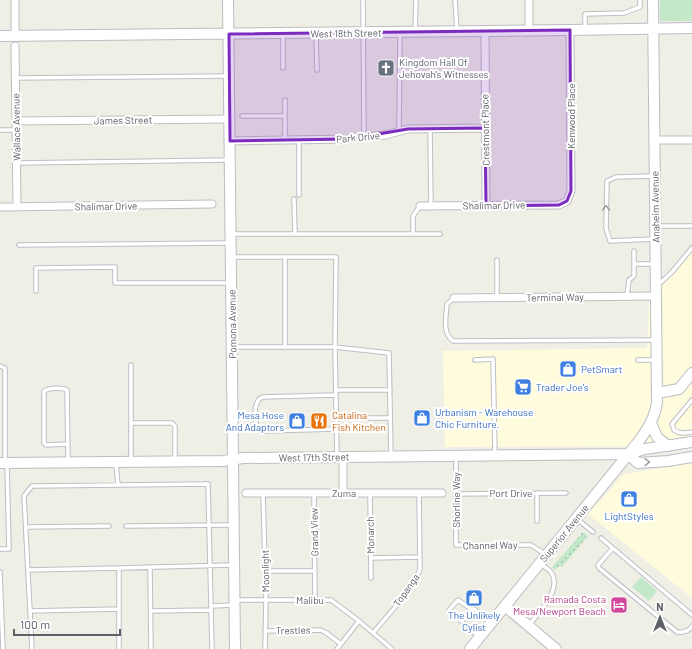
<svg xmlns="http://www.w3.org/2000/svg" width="692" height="649" viewBox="0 0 692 649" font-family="Barlow,sans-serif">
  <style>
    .commercial { fill: #fefcdc }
    .park { fill: #c2e8c9 }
    .garden { fill: url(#garden-dots) }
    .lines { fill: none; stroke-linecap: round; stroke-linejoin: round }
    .lane-casing { stroke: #bdbec4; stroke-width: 5.5 }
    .street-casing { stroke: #bdbec4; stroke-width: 9 }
    .secondary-casing { stroke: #bbbdc4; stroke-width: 12 }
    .lane { stroke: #fff; stroke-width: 3.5 }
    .street { stroke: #fff; stroke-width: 7 }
    .secondary { stroke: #fff; stroke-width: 10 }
    .oneway { stroke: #9ea0a3 }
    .marked { fill: #7b2cbf; fill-opacity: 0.2; stroke: #7b2cbf; stroke-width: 3; stroke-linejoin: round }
    .labels { text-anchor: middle; stroke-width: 4; stroke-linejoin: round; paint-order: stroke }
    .street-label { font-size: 10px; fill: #5d6066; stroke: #fff }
    .worship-label { font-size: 10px; fill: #5b616d; stroke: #fff; text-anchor: start }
    .shop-label { font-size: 10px; fill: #366cbe; stroke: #fff; text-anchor: start }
    .food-label { font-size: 10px; fill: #c56008; stroke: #fff; text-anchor: start }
    .hotel-label { font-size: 10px; fill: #b23c85; stroke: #fff; text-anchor: end }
  </style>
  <defs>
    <pattern id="garden-dots" width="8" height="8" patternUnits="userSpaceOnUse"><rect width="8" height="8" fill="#c2e8c9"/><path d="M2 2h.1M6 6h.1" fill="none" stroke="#a1bfa7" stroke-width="1.8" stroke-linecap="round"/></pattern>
  </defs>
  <rect width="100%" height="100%" fill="#f0efe6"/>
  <path class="commercial" d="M692,248v190l-24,5 -41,3 -182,1 -2,-96 204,-3 2,-46z
    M692,463v135l-104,-84 36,-40z"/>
  <path class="park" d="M660,0h32v21h-32z
    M641,577l16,14 -8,10 -17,-14z"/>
  <path class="garden" d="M583,532l5,4 -26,31 -2,-2 -5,5 -3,-3z"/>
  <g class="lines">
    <g class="lane-casing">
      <path id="lane" d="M363,0l1,138
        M455,0l2,31
        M585,29v-15l39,-1 16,-6v-7
        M415,31l1,-31
        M316,34l1,36
        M283,35v33
        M15,78l213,-2
        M285,100v40
        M242,116h43
        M430,129l1,77
        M0,130h16
        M399,130l1,-97
        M299,140v55
        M17,163l212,-3
        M653,176l-37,1 -9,4 -1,47 4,13 44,-2
        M294,199l1,35
        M656,226h36
        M413,233v-17l7,-10
        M231,234h209
        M19,245l211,-2
        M231,257h105l-1,90 54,6 2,102
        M285,257v90
        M497,260v37
        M634,264h21
        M658,285l14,-13 20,-24
        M36,291v-23l79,-1v16h115
        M627,296l2,-16 5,-4v-25
        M454,298l-7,6c-1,13 -5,29 6,37l202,-1
        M233,347h102l2,109
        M475,360l18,-1 2,94
        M638,360h18
        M0,366l5,2v94
        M336,390h54
        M336,395l-73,2 -4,2c-5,7 -6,25 1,31l5,1 71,-2
        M692,400l-20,24 2,6c6,4 11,3 18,2
        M336,418h54
        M131,423h41l3,3v34
        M68,444l-22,1 -2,-2v-52c5,-3 18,-4 23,-1l1,71
        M456,458v87h75l14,9
        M131,460v-95
        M116,463l2,22
        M263,493l3,107 -1,49
        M314,493l1,107
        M370,493l1,85
        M537,493v28
        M456,494l110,-1
        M577,519l16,13
        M126,526l106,-1
        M26,527l83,-1
        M601,538l91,77
        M613,548l-15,17 1,3 78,64c5,1 13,-1 15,-6
        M0,549h9l-2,-84
        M371,558l49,-1
        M150,567l1,82
        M28,570l91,-2
        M265,571h49
        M0,572l3,77
        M235,600h96l28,21 33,28
        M211,606l23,-1
        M30,611l89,-2
        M151,611l60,-1
        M529,625c10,-12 35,-38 21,-54 -3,-3 -7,-5 -10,-8
        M265,631l55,-1 5,2 16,12
        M373,633c13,-16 41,-45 47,-64l-1,-76
        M479,637l-30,-27 9,-10 13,9h3l17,13
        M32,649l-8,-153 8,-10 176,-2 4,165
        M119,649v-81l114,-3
        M337,649l22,-28"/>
    </g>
    <g class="street-casing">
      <path id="street" d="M15,0v36
        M529,0v31
        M485,31l1,175
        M15,46l2,161
        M16,121l214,-2
        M654,140h38
        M230,141l119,-2 36,-4 23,-6 77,-1
        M420,206l139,-1 8,-4 4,-10 -1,-161
        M0,207l212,-3
        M454,298l202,-2
        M343,457v36
        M246,493h196"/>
    </g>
    <g class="secondary-casing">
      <path id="secondary" d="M228,0l7,649
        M0,36l570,-6 122,-2
        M657,393l22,-4 13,-16
        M651,423l6,14 11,9
        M628,454l10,9 30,-2 24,-4
        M0,463l223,-2 20,-3 385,-4 17,-5 47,-7
        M505,606l51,43
        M470,649l169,-208c9,-12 17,-25 18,-40l-4,-401"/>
    </g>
    <use href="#lane" class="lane"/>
    <use href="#street" class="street"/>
    <use href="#secondary" class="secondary"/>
  </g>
  <defs><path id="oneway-chevron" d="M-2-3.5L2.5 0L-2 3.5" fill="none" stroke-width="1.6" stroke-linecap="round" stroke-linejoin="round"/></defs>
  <g class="oneway">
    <use href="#oneway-chevron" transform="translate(606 208) rotate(-90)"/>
    <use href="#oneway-chevron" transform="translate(647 462) rotate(-1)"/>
  </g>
  <path class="marked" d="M570,30l1,161 -4,10 -8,4 -73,1 -1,-78 -77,1 -59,10 -119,2 -1,-107z"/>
  <defs>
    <g id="church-square" transform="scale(0.9)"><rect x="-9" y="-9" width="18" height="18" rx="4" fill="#6b7280" stroke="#fff"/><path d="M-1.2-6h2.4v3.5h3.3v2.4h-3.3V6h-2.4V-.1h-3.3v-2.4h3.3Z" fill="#fff"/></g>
    <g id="shop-square" transform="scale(0.9)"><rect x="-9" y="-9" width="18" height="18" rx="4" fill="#3f7fe0" stroke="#fff"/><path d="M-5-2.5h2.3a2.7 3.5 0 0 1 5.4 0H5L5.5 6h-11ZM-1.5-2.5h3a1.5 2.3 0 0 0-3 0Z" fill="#fff"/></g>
    <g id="supermarket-square" transform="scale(0.9)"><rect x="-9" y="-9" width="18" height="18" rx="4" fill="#3f7fe0" stroke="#fff"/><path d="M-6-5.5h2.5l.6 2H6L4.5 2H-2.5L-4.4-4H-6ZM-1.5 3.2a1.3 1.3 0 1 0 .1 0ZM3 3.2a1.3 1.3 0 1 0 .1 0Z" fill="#fff"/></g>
    <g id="restaurant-square" transform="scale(0.9)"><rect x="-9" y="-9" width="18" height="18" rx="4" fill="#e8710a" stroke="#fff"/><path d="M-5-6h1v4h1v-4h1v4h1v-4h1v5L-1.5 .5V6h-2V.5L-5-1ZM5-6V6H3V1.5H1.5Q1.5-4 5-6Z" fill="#fff"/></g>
    <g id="hotel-square" transform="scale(0.9)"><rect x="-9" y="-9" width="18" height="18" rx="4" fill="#d1479c" stroke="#fff"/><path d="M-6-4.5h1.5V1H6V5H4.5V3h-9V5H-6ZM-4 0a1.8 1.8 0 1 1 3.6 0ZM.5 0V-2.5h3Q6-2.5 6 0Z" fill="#fff"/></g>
  </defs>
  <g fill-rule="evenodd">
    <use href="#church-square" x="386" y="68"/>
    <use href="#shop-square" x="568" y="369"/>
    <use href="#supermarket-square" x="523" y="387"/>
    <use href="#shop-square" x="422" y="418"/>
    <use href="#shop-square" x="297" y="421"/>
    <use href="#restaurant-square" x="319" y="421"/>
    <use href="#shop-square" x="629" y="499"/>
    <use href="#shop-square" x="474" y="598"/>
    <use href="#hotel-square" x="619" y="605"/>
  </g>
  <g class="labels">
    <g class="street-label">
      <text transform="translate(346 33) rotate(-1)" y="4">West 18th Street</text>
      <text transform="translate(571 116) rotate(-90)" y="4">Kenwood Place</text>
      <text transform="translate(123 120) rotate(-1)" y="4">James Street</text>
      <text transform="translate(16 127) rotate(-91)" y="4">Wallace Avenue</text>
      <text transform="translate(485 130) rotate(-91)" y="4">Crestmont Place</text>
      <text transform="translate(358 137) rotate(-5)" y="4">Park Drive</text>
      <text transform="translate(494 205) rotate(-1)" y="4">Shalimar Drive</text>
      <text transform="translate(106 206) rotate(-1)" y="4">Shalimar Drive</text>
      <text transform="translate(655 207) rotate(-91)" y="4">Anaheim Avenue</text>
      <text transform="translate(555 297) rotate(-1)" y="4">Terminal Way</text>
      <text transform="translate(232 324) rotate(-91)" y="4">Pomona Avenue</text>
      <text transform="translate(314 457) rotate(-1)" y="4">West 17th Street</text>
      <text x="344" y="497">Zuma</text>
      <text x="511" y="497">Port Drive</text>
      <text transform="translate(456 500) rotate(-90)" y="4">Shorline Way</text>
      <text transform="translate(314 532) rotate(-91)" y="4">Grand View</text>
      <text transform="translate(564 533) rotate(-51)" y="4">Superior Avenue</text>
      <text transform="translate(370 535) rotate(-91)" y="4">Monarch</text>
      <text transform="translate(490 545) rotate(-1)" y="4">Channel Way</text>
      <text transform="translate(265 571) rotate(-91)" y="4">Moonlight</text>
      <text transform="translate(406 590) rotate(-55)" y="4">Topanga</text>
      <text x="310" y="604">Malibu</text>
      <text transform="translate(293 630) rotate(-1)" y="4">Trestles</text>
    </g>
    <g class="worship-label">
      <text x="399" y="66">Kingdom Hall Of<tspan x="399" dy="12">Jehovah's Witnesses</tspan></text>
    </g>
    <g class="shop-label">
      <text x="581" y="373">PetSmart</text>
      <text x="536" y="391">Trader Joe's</text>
      <text x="435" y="416">Urbanism - Warehouse<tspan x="435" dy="12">Chic Furniture.</tspan></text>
      <text x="284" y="419" text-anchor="end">Mesa Hose<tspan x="284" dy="12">And Adaptors</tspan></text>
      <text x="629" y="520" text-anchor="middle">LightStyles</text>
      <text x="474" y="619" text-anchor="middle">The Unlikely<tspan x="474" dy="12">Cylist</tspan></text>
    </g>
    <g class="food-label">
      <text x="332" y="419">Catalina<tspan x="332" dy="12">Fish Kitchen</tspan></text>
    </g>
    <g class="hotel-label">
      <text x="606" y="603">Ramada Costa<tspan x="606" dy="12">Mesa/Newport Beach</tspan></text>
    </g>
  </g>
  <g transform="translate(660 617)" stroke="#ffffff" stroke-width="3" paint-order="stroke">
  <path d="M0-3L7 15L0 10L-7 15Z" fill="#5d6066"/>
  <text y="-6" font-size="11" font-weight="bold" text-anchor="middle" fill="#5d6066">N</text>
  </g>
  <path d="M14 629v6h106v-6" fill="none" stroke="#5d6066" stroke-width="2"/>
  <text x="20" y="629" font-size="12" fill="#5d6066" stroke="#ffffff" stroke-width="3" paint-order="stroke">100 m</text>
</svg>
